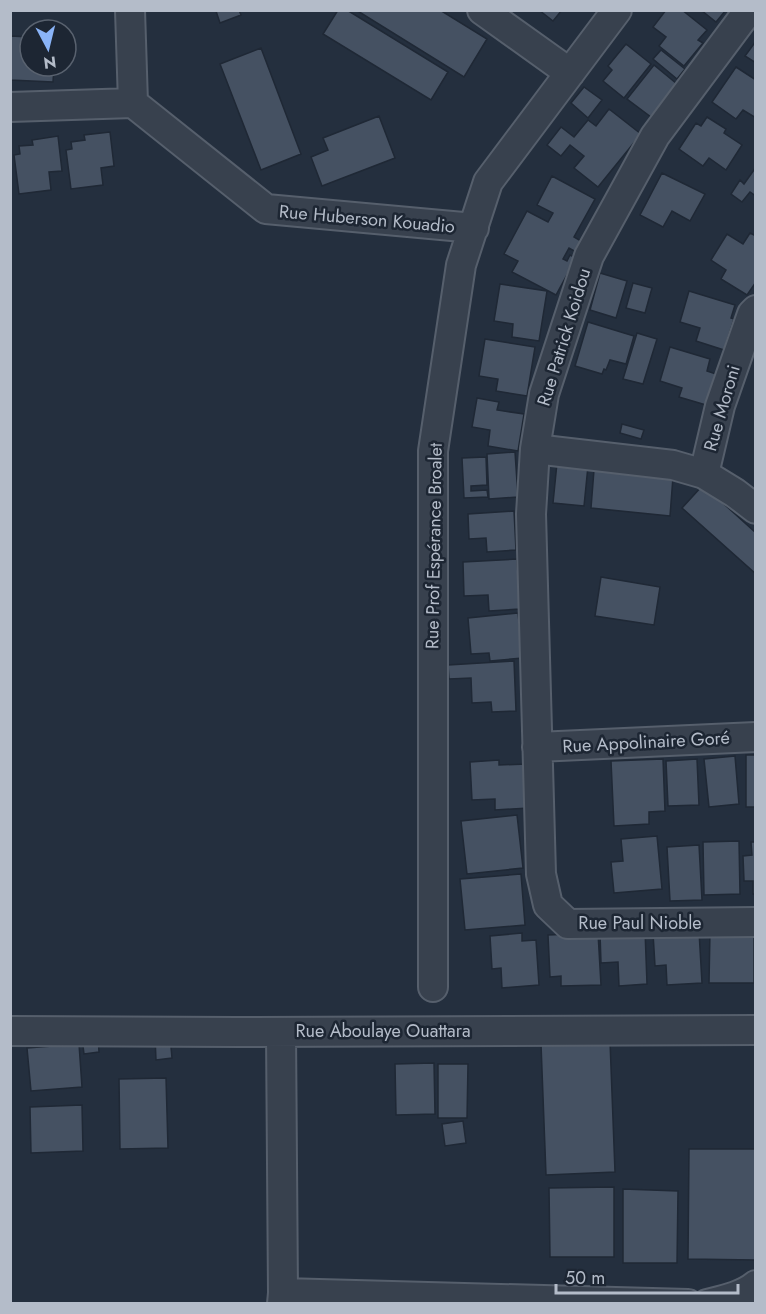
<svg xmlns="http://www.w3.org/2000/svg" width="766" height="1314" viewBox="0 0 766 1314" font-family="Jost,sans-serif">
  <style>
    .building { fill: #455162; stroke: #1f2835; stroke-width: 1.5 }
    .lines { fill: none; stroke-linecap: round; stroke-linejoin: round }
    .minor-casing { stroke: #565f6c; stroke-width: 32 }
    .minor { stroke: #38414e; stroke-width: 28 }
    .labels { text-anchor: middle; stroke-width: 5; stroke-linejoin: round; paint-order: stroke }
    .street-label { font-size: 18px; fill: #b4bcc9; stroke: #1d2633 }
  </style>
  <rect width="100%" height="100%" fill="#242f3e"/>
  <path class="building" d="M239,10l2,5 -21,8 -4,-12z
    M338,10h9l101,62 -17,28 -108,-66z
    M356,10h84l47,29 -23,38z
    M539,10h23l-9,11z
    M666,10h16l25,20 -9,10 5,3 -19,23 -25,-20 7,-9 -13,-10z
    M701,10h25l-10,12z
    M10,36l20,1v29h24l-1,16 -43,-2z
    M756,41v22l-11,-7z
    M626,44l25,20 -27,34 -21,-17 9,-11 -4,-4z
    M261,48l40,106 -40,16 -41,-106z
    M661,50l24,19 -8,10 -24,-20z
    M654,65l23,19 -26,33 -24,-18z
    M736,67l20,13v38l-13,-8 -7,9 -24,-17z
    M584,87l18,13 -14,18 -17,-15z
    M609,109l32,25 -43,53 -24,-19 10,-12 -14,-11 -9,11 -14,-11 14,-18 13,10 14,-17 8,6z
    M379,116l16,42 -73,28 -11,-29 17,-7 -5,-12z
    M707,117l19,12 -2,4 18,12 -16,25 -17,-12 -6,8 -24,-17 17,-26 5,3z
    M110,132l4,34 -13,2 2,17 -32,4 -5,-39 6,-1 -1,-7 14,-2 -1,-5z
    M58,136l4,35 -13,1 2,18 -32,4 -5,-39 6,-1 -1,-8 14,-1 -1,-5z
    M756,167v29l-6,-4 -8,10 -11,-8 9,-14 4,4z
    M662,173l43,21 -15,27 -18,-10 -9,16 -23,-12z
    M552,176l43,23 -21,38 7,4 -5,11 -7,-4 -6,11 4,2 3,-6 6,3 -20,37 -44,-23 6,-11 -14,-7 23,-43 21,11 5,-9 -16,-8z
    M750,233l6,3v46l-9,13 -26,-16 5,-9 -15,-10 16,-26 16,10z
    M600,273l27,8 -11,37 -26,-8z
    M633,283l19,5 -7,25 -19,-5z
    M500,284l47,7 -8,50 -27,-4 1,-13 -19,-3z
    M689,291l46,14 -4,13 3,1 -10,31 -28,-9 4,-13 -20,-6z
    M588,322l46,14 -8,28 -16,-4 -4,10 -2,-1 -2,5 -27,-8z
    M637,333l20,6 -14,45 -20,-5z
    M485,339l50,8 -8,49 -31,-5 2,-12 -19,-3z
    M670,347l40,12 -3,12 9,3 -10,31 -27,-8 3,-9 -22,-7z
    M477,398l22,4 -2,8 27,4 -6,37 -30,-5 2,-16 -18,-3z
    M622,424l22,6 -3,9 -21,-6z
    M515,452l3,45 -29,2 -2,-45z
    M486,457l1,28 -16,1v5l16,-1 1,7 -24,1 -2,-40z
    M557,463l31,3 -4,40 -31,-3z
    M594,470l79,7 -3,39 -79,-8z
    M703,485l53,48v41l-74,-66z
    M514,511l2,39 -29,2 -1,-14 -17,1 -1,-25z
    M517,559l3,50 -31,2 -1,-16 -24,1 -1,-34z
    M601,577l59,10 -6,38 -59,-9z
    M518,613l5,45 -33,3 -1,-8 -18,1 -3,-36z
    M514,661l2,50 -24,1 -1,-10 -19,1 -1,-25 -22,1 -1,-14z
    M746,755h10v52h-10z
    M735,756l4,48 -30,3 -5,-48z
    M663,759l2,52 -16,1v12l-35,2 -3,-65z
    M697,759l2,46 -31,1 -2,-45z
    M499,760v5l28,-1 2,44 -34,2v-11l-23,1 -2,-38z
    M517,815l6,53 -56,6 -6,-53z
    M657,836l5,53 -48,4 -3,-31 12,-1 -2,-22z
    M739,841l1,53 -36,1 -1,-53z
    M751,842h5v52h-3v-13h-9l-1,-25 9,-1z
    M699,845l3,55 -32,1 -3,-54z
    M521,874l4,51 -60,5 -5,-51z
    M645,930l2,54 -28,2 -1,-24 -17,1 -1,-30z
    M699,931l3,52 -35,2 -1,-20 -11,1 -2,-33z
    M710,931h44v52h-45z
    M522,933v8l14,-1 3,45 -37,3 -1,-20 -9,1 -2,-33z
    M598,933l3,52 -40,1v-10l-11,1 -2,-42z
    M170,1036l2,22 -16,2 -1,-23z
    M98,1037l1,15 -15,2 -2,-16z
    M610,1041l5,131 -69,3 -5,-131z
    M79,1044l3,43 -51,4 -4,-43z
    M434,1063l1,51 -39,1 -1,-51z
    M438,1064h30l-1,54h-29z
    M166,1078l2,70 -48,1 -1,-70z
    M82,1105l1,46 -52,2 -1,-46z
    M463,1121l3,22 -21,3 -3,-22z
    M689,1149h67v111l-68,-1z
    M614,1187v70h-64l-1,-69z
    M623,1189l55,2 -1,72h-54z"/>
  <g class="lines">
    <g class="minor-casing">
      <path id="minor" d="M130,10l3,93
        M482,10l88,63
        M749,10l-94,126 -66,120 -45,138 -9,55 -4,65 10,360 7,31 20,19 188,-2
        M10,107l123,-4 133,106 208,19
        M535,449l138,16 31,9 31,19 21,16
        M704,474l16,-68 32,-92 4,-4
        M537,747l219,-10
        M433,987v-536l28,-186 27,-83 129,-172
        M10,1031l227,1 519,-2
        M281,1032l2,261
        M282,1304l1,-11 405,11
        M707,1304c16,-4 36,-8 49,-19"/>
    </g>
    <use href="#minor" class="minor"/>
  </g>
  <g class="labels">
    <g class="street-label">
      <text transform="translate(367 219) rotate(5)" y="6">Rue Huberson Kouadio</text>
      <text transform="translate(564 337) rotate(-73)" y="6">Rue Patrick Koidou</text>
      <text transform="translate(722 408) rotate(-74)" y="6">Rue Moroni</text>
      <text transform="translate(434 546) rotate(-89)" y="6">Rue Prof Espérance Broalet</text>
      <text transform="translate(646 742) rotate(-3)" y="6">Rue Appolinaire Goré</text>
      <text x="640" y="929">Rue Paul Nioble</text>
      <text x="383" y="1037">Rue Aboulaye Ouattara</text>
    </g>
  </g>
  <rect width="766" height="1314" fill="none" stroke="#b4bcc9" stroke-width="24"/>
  <g transform="translate(48 48) rotate(173)"><circle r="28" fill="#1d2633" stroke="#59626f" stroke-width="1.5"/>
  <path d="M0-4.5L10 22L0 15L-10 22Z" fill="#8ab4f8"/>
  <text y="-9" font-size="16" font-weight="bold" text-anchor="middle" fill="#b4bcc9">N</text>
  </g>
  <path d="M556 1284v9h182v-9" fill="none" stroke="#b4bcc9" stroke-width="3"/>
  <text x="565" y="1284" font-size="18" fill="#b4bcc9" stroke="#1d2633" stroke-width="4.5" paint-order="stroke">50 m</text>
</svg>
